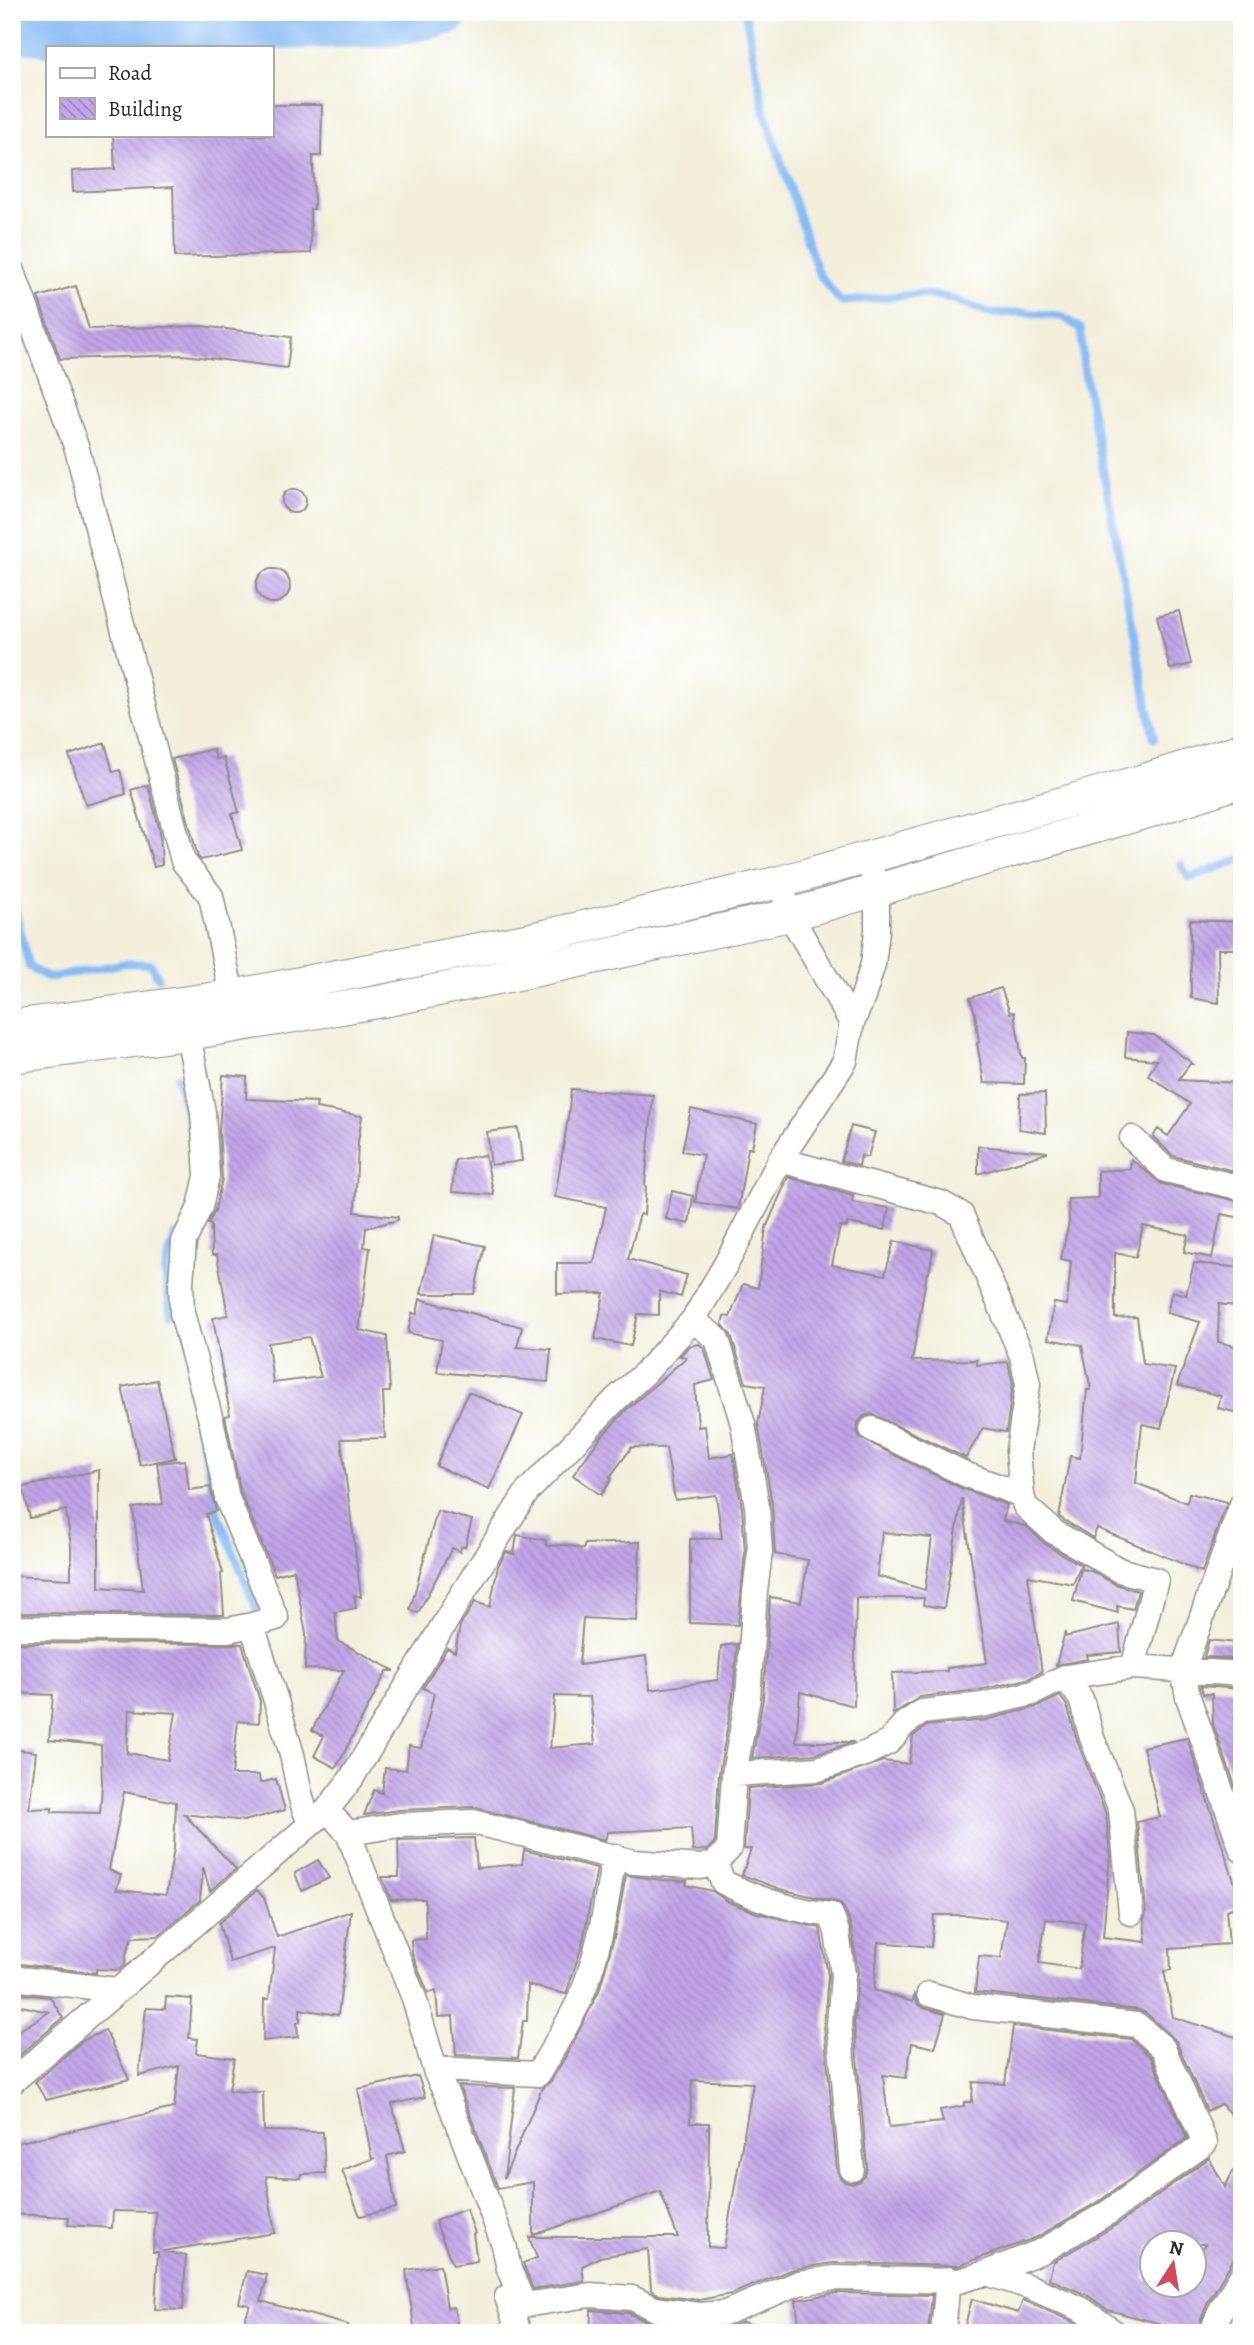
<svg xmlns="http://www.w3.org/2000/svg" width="1254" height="2345" viewBox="0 0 1254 2345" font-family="Alegreya,serif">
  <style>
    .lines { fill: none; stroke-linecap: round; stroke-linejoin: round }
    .stream { stroke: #87bbf5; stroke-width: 8 }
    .river { stroke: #87bbf5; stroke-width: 47 }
    .building { fill: url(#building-back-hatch); fill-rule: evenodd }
    .minor-casing { stroke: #8f8d84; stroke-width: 27 }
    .major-casing { stroke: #8f8d84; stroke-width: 34 }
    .minor { stroke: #fff; stroke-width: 24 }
    .major { stroke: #fff; stroke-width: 32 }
  </style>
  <defs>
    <pattern id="building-back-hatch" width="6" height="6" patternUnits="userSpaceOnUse" patternTransform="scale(1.75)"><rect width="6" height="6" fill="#c2a5ea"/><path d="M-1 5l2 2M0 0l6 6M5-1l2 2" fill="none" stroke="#9e87be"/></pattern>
  </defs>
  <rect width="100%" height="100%" fill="#fff"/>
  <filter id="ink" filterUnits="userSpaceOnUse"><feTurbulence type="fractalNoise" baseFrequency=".0143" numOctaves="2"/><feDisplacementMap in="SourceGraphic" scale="14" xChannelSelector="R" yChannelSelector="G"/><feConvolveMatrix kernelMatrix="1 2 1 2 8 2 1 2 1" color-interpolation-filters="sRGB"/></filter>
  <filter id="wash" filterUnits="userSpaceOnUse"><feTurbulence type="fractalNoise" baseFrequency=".00686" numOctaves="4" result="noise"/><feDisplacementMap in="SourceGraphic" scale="28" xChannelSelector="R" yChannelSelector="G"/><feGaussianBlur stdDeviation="1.57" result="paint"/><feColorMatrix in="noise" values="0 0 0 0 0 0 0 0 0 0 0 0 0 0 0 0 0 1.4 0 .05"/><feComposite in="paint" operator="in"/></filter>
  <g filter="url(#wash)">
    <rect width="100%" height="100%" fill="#f3efdc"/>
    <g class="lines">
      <path class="stream" d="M745,12l20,101 53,160 23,29 77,-8 27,3 48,17 31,-2 39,5 18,12 2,36 71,374
        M1181,865l8,13 53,-19
        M12,894l17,73 19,11 78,-15 25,1 7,14
        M177,1077l17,66
        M171,1315l-6,-44 10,-36
        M191,1391l26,121 44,107"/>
      <path class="river" d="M12,28l40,5 338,-10 55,-11"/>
    </g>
    <g id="blocks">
      <path class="building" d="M271,105h51l-1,51h-8l1,53h-4l1,44 -136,4 -2,-70 -100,5 -1,-21 43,-2 -2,-34h158z
        M76,286l13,43 113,-3 89,11 -4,31 -103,-13 -124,4 -22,-62z
        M282 501a12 12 0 1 1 24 0a12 12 0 1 1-24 0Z
        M256 586a17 17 0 1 1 34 0a17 17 0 1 1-34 0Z
        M1179,611l12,53 -21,5 -13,-53z
        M105,743l8,29 7,-2 6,24 -40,11 -17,-50z
        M213,749l3,10 8,-1 15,54 -7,2 10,36 -41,10 -3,-3 -26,-98z
        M148,785l12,47 2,33 -8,2 -23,-77z
        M1190,920l52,2v27h-24l1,54 -28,-5z
        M1001,988l9,25 4,-1 8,46h3l-1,26 -40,-1 -7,-40 2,-1 -4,-29 -5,-15z
        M1127,1032l27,3 39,29h-3l-12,16 62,3 2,90 -69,-17 -20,-19 5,-8 10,7 22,-32 -42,-29 9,-15 -32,-3z
        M223,1075l24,2 -1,22 71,3 -1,6 46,8 -4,26 -3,70 43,5v3l-32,8 -2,19 6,1 -11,82 28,6 3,56h-7l2,46 -44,1 20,158 -7,-2 2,13 -21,4 3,29 57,30h-8l-51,97 -22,-12 10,-20 -12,-6 32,-60 -39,-1 1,-35 -12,-64 -19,5 -34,-81 -16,-78 5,-1 -17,-97 15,-3 -11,-60h-5l-1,-30 -3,-1 7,-14 7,-31 -3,-48zM309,1337l12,40 -48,6 -5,-40z
        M571,1089l82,6 -8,90 1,1 -2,29 -4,-1 -12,45 59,16 -6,22 -22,-6v24l-21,-1 -7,32 -36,-7 9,-46 -47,1v-31h37l12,-56 -51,-10 13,-79z
        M1045,1093l1,40 -27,-4 1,-35z
        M691,1109l66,15 -5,24h-4l-10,61 -43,-7 8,-47 -21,-4z
        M851,1126l24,6 -7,25 -7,-1 -2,10 -18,-5z
        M518,1128l4,33 -31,4 -4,-33z
        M978,1146l69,6v1l-69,21z
        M485,1155l9,40 -42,-3 3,-32z
        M1131,1159l31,25 80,18v16l-21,-4 -9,44 -28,-6 4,-17 -45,-9 -7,31 -21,-4v65l22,-1 6,47 32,5 -14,59 -19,-4 -6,59 51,20 2,-10 38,9 -25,70 -105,-44 -4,10 -34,-21 11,-61 10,2 7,-68h4l-9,-45 -34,-6 6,-36 13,2 4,-44 -10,-2 8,-37 -1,-23 30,-1v-27l32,-2z
        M788,1177l65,18 -1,7 37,6 -4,22 -38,-7v4l-7,-1 -8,39 53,10 9,-34 39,9 -4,23h-2l-15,88 65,-1v5l31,-3 5,22 -7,48 -23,-4 -17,30 -94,-44 -8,2 -6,7 -1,8 3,7 101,50 46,17 -4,16 23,5 20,19 35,20 -8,19 -45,-8 14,96 -14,7 -49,11 -59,7 -27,17 -1,-41 55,-2v-3l40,-5 -25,-165 -18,110 -21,-3 1,-7h-68l-2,108 -54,-14 -4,50h58l-39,12 -63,4 11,-59 7,-102 31,5 7,-42 -33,-6 -3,-51 -14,-79 7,-38 -19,-3 -15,-48 -9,-11 2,-8 6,1 13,-33 15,4 8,-60zM882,1532l50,6 -7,52 -48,-14z
        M672,1191l21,5 -4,28 -23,-5z
        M434,1235l51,11 -11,48h-53z
        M1194,1263l48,5v39l-23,-3 -1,38 17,4 1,-2 6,1v69l-24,-6 3,-12 -44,-11 23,-63 -33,-9 5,-22 14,4z
        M420,1299l102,28 -5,20 34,2 -3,33 -111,-10 5,-32 -34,-7 4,-20 5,1z
        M699,1344l5,4 10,32 -19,5 3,42 7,-1 4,32 24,-4 9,54 3,44 -7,73 -48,-2v-84l32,-1 -6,-43 -41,5 -9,-52 -34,-1 -22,30 2,2 -11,16 -28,-20 28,-38 25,-27 61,-53 -7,-1 9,-10z
        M157,1380l18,78 -35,7 -18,-78z
        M468,1392l55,23 -34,74 -53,-23z
        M185,1460l4,30 21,-3 6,24 -10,3 17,59 -2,1 3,41 -212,-2v-37l59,3v-33l-5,-36 -36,8 -7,-31 76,-17v117l44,3 -10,-82 30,-4 -6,-41z
        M437,1511l35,9 -7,27h-4l-1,5 -8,-4 -34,65 -8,-3z
        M517,1535l29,5v6l21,-1 16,4 2,-5 55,-2 -3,79 -54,-3 -4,47 67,-9 4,34 68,-10 3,-34 16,-2 -4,52 -14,77 -4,69 -8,8 -14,1 -2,-23 -83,4 -3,8 -132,-33 -74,3 -35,5 10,-25 8,3 3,-25 21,2 3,-24 12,2 13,-55 -11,-5 24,-40 8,4 5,-26 15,-24 15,5 8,-41 8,-14 8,2zM555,1696l35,1 5,47 -45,4z
        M1081,1569l10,2 24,13 23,7 -5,18 -16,-3 1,7 -45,-12z
        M1119,1624l2,28 -34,3 1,4 -32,6 9,-33v5z
        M1209,1640l27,3 -2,16 -30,-2z
        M12,1643l230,1 18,57 -1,22 -21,-2 -6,54h27l1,8 16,-4 9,31 -41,11 -60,-7 52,55 -26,22 -7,-24 -3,33 -42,36 -26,1 -6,17 -1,11 -7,5 -22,-1v4l-84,-10v-214l24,3 -7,57 23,-1v4l48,1 2,-28 -1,-40 -52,-5 4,-45 -41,-2zM129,1710l47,3 -8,47 -41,-7zM124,1792l52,10 -2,46 -8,47 -50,-5 5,-15 -12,-5z
        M1201,1686l41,3v27h-7l4,81 -26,-73 -1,-30h-9z
        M1060,1696l7,10 11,37 28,71 4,41 -7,82 43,5 -2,-22 2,-8 -9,-90 23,-5 -17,-70 44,-9 55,167 -16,5 3,34 -59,4 1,22 -7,1 9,46 69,22v88l-21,-23 -14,7 -31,-70 -30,-28 -7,-3 -164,-18 4,-36 22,2 6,-38 -39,-5h-34l-3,32 -53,-5 -4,48 39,12 1,-7 4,9 6,4 21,6 -10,34 -23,-5 -6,35 -23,-3 6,52 54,-5 -3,-12 24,-4v-4h8l1,-20 32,2 8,-58 118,13 20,18 36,81 -86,62 -66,38 -77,28 -125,-3 -39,6 -63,25 -32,6 -40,-5 -8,-5 -3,-41 -48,8 -18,9 2,15 -51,8 -10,-26 14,-5 -8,-21h149l-18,-46 -127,44v-53l-35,6 -39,-102 56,2 -11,90 38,-90 9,-7 20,-34 28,-56 16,-57 11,-59 36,5 25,1 -1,4 26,6 17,11 28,11 63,15 8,47 -4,50 13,145 3,7 5,5 8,2 7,-3 5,-5 2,-8 -13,-144 4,-51 -7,-46 -6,-17 -5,-7 -60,-14 -38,-14 9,-26h-7l4,-61 74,-5 61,-22 26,3 4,-28 14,-10 58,-6 52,-13zM1046,1919l39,4 -6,46 -40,-6zM692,2080l61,3 -29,165 -16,-1 1,-124h-19z
        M474,1838l3,30 45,-4 2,-14 73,18 -15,78 -16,48 -38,-9 -1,36h-4l-5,37 -62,-3 -3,-39 -15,1 -2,-26 -8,2 -16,-39 -1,-14 15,-1 -1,-40 -34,1 -9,-23h17l-1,-37z
        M318,1860l11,18 -27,13 -7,-18z
        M257,1890l7,8 13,39 74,-26 -13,104 -38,-6v13h-3l1,15 -35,4 1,-42h5l6,-51 -45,14 -11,-39z
        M12,1993l38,4 13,21 -44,38 -7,-10v-11l37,-23 -37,-8z
        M166,1997l26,2 -3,39 9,1 -2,14 38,5 -5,33 34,1 1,39 59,1 2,41 -24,1v4l-35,-2 9,57 -112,18 23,5 -3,54 -28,-1 3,-57h-5l3,-40 -43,-1 -1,17 -44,-3 1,-8 -57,-3v-67l8,-5 154,-34 5,-42 -40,10 7,-68 19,1z
        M105,2030l24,49 -83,21 -11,-18 47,-41z
        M418,2076l7,21 -33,7 13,47 -18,5 9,52 -36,8 -18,-46 33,-12 -3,1 -14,-70z
        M1242,2154v91l-34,57 -12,31 -88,-23 -21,-15 -38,-16 4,-17 65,-38 91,-66 16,29zM1151,2244h54l-11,20v22h-11l-1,3 -12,-3h-18v-5l-8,-2z
        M466,2209l9,24 -2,1 4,27 -24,4 -18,-44z
        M440,2265l7,43 7,-1 5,26h-44l-9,-63z
        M247,2271l20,4 -6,26 87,24 -1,8h-107l10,-28 -11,-2z
        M836,2293l96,2 -4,38 -87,-2v2h-41l-4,-33z
        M972,2299l46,14 5,-13 51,22 15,11h-126z
        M591,2310l37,3 25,11 44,6 29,-2 17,-6 19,6 -1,5h-81l-60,-5v5h-30z"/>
    </g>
  </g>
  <g filter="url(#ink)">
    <use href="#blocks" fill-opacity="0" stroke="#8f8d84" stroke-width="2"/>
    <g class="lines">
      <g class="minor-casing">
        <path id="minor" d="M12,269l65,180 106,412 28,35 21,100
          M785,898l5,17 62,108
          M188,1034l15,78 4,64 -7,31 -16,34 -3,42 1,30 30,111 15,74 49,120 -24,7c14,44 28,87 40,130 5,20 8,53 19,67
          M1132,1138l34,32 76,18
          M780,1160l161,43 20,11 61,142 6,28 -10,67 4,44 3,11 29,26 65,38 37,10 -23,87
          M872,1429l95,46 55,20
          M1242,1504l-59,166 5,27 54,153
          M12,1628l216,2 24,-5
          M1065,1677l16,22 11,39 29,72 10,103
          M734,1774l84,-5 49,-16 22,-11 15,-18 18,-12 60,-7 51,-12 32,-16 68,-10 109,7
          M337,1821l11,12 52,-8 73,-3 161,40 67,5 14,-4 14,-14 5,-75 14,-76 7,-106 5,-40 -3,-46 -14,-82 -26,-85 -24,-19
          M348,1833l66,165 22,75 12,25 56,147 5,24 15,36 66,-10 42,3 23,11 44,6 26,-2 74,-30 36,-5 124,3 27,-8 44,14 51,22 34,24
          M715,1863l8,19c34,18 70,28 108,33l6,17 6,43 -4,49 13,145
          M12,1978l106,12
          M929,1994l44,13 164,18 26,23 42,95 -96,69 -67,39 -56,22
          M437,2069l101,5c13,-23 28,-46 40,-71 21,-46 28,-97 36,-147
          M12,2082l315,-272 24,-31 107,-178 69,-109 89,-93 29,-26 48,-53 33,-56 54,-104 65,-99 7,-38 11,-26 10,-33 4,-33v-42l-4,-13
          M517,2294l-10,3 12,36
          M943,2333l5,-54
          M1211,2333l11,-25 20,-33"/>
      </g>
      <g class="major-casing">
        <path id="major" d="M12,1026l220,-30 294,-56 254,-58 361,-101 101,-32
          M12,1057l176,-23 195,-33 150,-30 257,-56 361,-104 91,-30"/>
      </g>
      <use href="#minor" class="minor"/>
      <use href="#major" class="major"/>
    </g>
  </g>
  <rect width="1254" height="2345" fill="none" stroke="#fff" stroke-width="42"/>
  <rect x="46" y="46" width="228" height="91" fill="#ffffff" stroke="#aaaaaa" stroke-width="2"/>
  <rect x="60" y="68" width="35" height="10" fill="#ffffff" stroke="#aaaaaa" stroke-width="2"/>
  <text x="108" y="80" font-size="21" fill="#2b2b2b">Road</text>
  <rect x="60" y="98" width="35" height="21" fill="url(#building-back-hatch)" stroke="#aaaaaa" stroke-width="2"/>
  <text x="108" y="116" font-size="21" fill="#2b2b2b">Building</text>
  <g transform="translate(1173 2264) rotate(12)"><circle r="33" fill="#ffffff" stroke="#aaaaaa" stroke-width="2"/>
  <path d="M0-5L12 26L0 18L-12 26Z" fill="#d1495b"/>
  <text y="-10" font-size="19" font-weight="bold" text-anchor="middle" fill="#2b2b2b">N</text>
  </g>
</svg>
